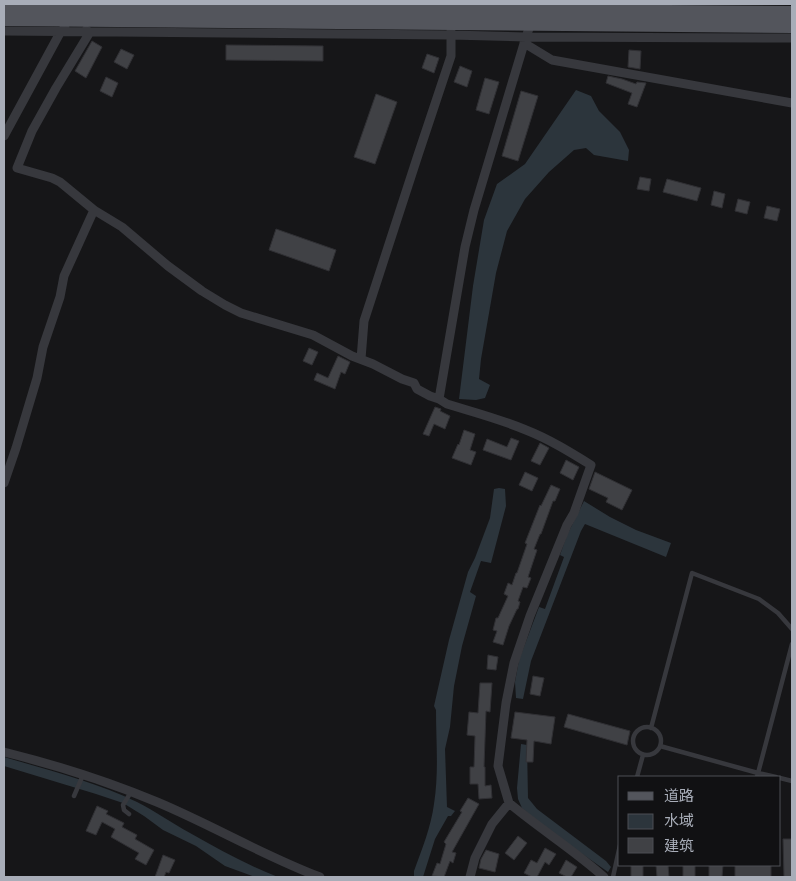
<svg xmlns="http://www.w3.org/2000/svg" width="796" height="881" viewBox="0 0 796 881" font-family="Rubik,'Noto Sans SC',sans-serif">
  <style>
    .water { fill: #2c353c }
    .building { fill: #404145; stroke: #303034 }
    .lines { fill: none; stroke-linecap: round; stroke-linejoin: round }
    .service { stroke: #37383d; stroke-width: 4.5 }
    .minor { stroke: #37383d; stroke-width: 9 }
    .primary { stroke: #53555c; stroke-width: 14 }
  </style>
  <rect width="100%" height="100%" fill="#161618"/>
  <path class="water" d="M576,90l15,6 8,15 21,21 9,18 -1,11 -34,-6 -8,-7 -12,2 -25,22 -24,27 -18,32 -11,42 -15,86 -2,20 11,6 -5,13 -9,2 -17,-1 14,-113 11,-66 13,-36 28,-20z
    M499,488l6,1 1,17 -15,57 -10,-2 -11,31 6,4 -14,50 -8,40 -4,41 -5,22 2,58 8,4 -4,5h-3l-13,23 -12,38h-9v-6c8,-22 17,-44 20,-67 5,-31 2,-63 2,-94l-2,-4 15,-66 19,-68 7,-14 15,-40 4,-29z
    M584,501l26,16 26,13 35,13 -5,14 -81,-33 -4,7 -50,130 -8,38 -7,-1 -1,-16 4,-22 20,-53 6,2 19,-52 -4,-2 7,-20z
    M521,744l6,1 1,53 9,11 69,52 5,6 -3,5 -64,-45 -22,-19 -4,-9 -1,-11z
    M4,757c44,13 92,25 133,45 18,9 35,21 53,31 28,16 57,32 88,44h-23l-30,-11 -29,-20 -33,-16 -19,-14 -21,-13 -27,-9 -92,-28z"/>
  <path class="building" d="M92,41l10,6 -16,31 -11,-7z
    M226,45l97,1v15l-97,-1z
    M121,49l13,6 -7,14 -13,-7z
    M629,50l12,1 -1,18 -12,-2z
    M427,54l12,4 -5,15 -12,-5z
    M460,66l12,5 -5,16 -13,-5z
    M608,76l14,3 14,5 1,-2 9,1 -9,24 -9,-3 4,-11 -26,-10z
    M106,77l12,6 -6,14 -12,-6z
    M485,78l14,4 -10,32 -13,-4z
    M521,91l17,5 -20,65 -16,-5z
    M376,94l21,8 -22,62 -21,-7z
    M640,177l11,2 -2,12 -12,-2z
    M667,179l34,9 -4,13 -34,-9z
    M714,191l11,3 -3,14 -11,-3z
    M738,199l12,3 -3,12 -12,-3z
    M767,206l13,3 -3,12 -13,-3z
    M276,229l60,21 -7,21 -60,-21z
    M309,348l9,4 -6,13 -9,-4z
    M338,356l12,6 -5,12 -4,-2 -6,17 -21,-9 3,-7 11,5z
    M435,407l6,2 -1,2 10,5 -5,13 -11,-5 -5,12 -6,-2z
    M464,430l11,4 -5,16 6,2 -5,13 -19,-7 6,-14 1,1z
    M511,438l8,3 -8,19 -28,-10 4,-11 20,8z
    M540,443l9,5 -9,17 -9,-4z
    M566,460l13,7 -6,13 -13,-7z
    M525,472l13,6 -6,13 -13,-6z
    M595,472l37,18 -10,20 -16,-8 2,-4 -19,-9z
    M551,485l9,4 -5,12h-2l-12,33h-1l-6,15 3,1 -9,27 3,1 -4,10 -4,-1 -5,14 2,1 -2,7h-1l-8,17 -6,19 -10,-3 4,-11 -4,-1 3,-12h2l10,-22 -4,-2 4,-11 4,2 4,-12h1l10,-29 -2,-1 15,-38 1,1z
    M488,655l10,2 -2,13 -9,-1z
    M533,676l11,2 -4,18 -10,-2z
    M480,683h12l-2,29 -4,-1 -2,56h1v19l6,-1 1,13 -13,1 -1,-15h-8v-17h4l1,-31 -8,-1 2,-23 9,1z
    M515,712l40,5 -4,27 -17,-3 -1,21h-7l1,-22 -16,-2z
    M568,714l62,17 -3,14 -63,-18z
    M468,798l11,6 -27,48 4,1 -3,10 -3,-2 -6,16 -12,-1 5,-13 3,1 6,-20 -2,-2 18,-30 -2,-1z
    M97,806l11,5 -2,3 18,9 -2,4 15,8 -2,4 19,11 -8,15 -11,-6 4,-6 -28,-16 4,-8 -13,-7 -6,13 -10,-4z
    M518,836l9,7 -13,17 -9,-7z
    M783,839h9v38h-8z
    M545,848l11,6 -7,11 -4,-3 -8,15h-5l-8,-4 7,-13 6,3z
    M486,850l13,4 -4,18 -16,-4 2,-9z
    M163,855l12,5 -6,13 -3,-1 -2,5h-9z
    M566,860l11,7 -6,10h-4l-8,-4z
    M631,865h12v12h-12z
    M656,865h12l1,12h-12z
    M683,865h12v12h-12z
    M709,865h14l-1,12h-13z
    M735,865h36v12h-36z"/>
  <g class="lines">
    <path class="service" d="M633 741a14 14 0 1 1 28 0a14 14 0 1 1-28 0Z
      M651,728l41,-155 67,26 19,14 14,16
      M660,746l98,27 18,4
      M637,777l6,-22
      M757,777l35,-133
      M780,778l12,3
      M74,796l9,-21
      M129,814l-5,-4 -1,-5 8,-13
      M613,877l7,-32"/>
    <path class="minor" d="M4,31l447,4 75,2 266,1
      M524,43l28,17 240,43
      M4,136l57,-105 4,-3
      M94,210l28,17 46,39 34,25 23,14 16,8 72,22 39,21 21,8 29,15 12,4 3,6 13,7 9,3
      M361,359l3,-38 54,-166 33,-99v-25
      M4,483l12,-35 21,-70 6,-31 17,-50 4,-21 30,-66 -34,-28 -8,-4 -35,-10 15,-37 24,-43 34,-56 -4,-2
      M4,752c52,13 103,29 153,50 55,23 107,54 163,75
      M509,803l-11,-37 8,-63 8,-40 16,-47 37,-91 7,-12 17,-48c-21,-13 -42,-26 -65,-35 -26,-11 -53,-18 -79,-26l-8,-5 26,-152 9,-37 52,-173 6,-17
      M470,877l5,-19 17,-34 17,-21c31,26 65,47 95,74"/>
    <path class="primary" d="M4,7l788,6
      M4,19l788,7"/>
  </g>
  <rect width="796" height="881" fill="none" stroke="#a8adb8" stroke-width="10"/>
  <rect x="618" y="776" width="162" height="90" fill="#111113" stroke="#4d4f55"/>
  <rect x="628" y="792" width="25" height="8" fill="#53555c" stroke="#4d4f55"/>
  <text x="664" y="801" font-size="15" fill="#a8adb8">道路</text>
  <rect x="628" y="814" width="25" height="15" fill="#2c353c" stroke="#4d4f55"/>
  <text x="664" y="826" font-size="15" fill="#a8adb8">水域</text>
  <rect x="628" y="838" width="25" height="15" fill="#404145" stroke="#4d4f55"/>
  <text x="664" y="851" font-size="15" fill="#a8adb8">建筑</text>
</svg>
